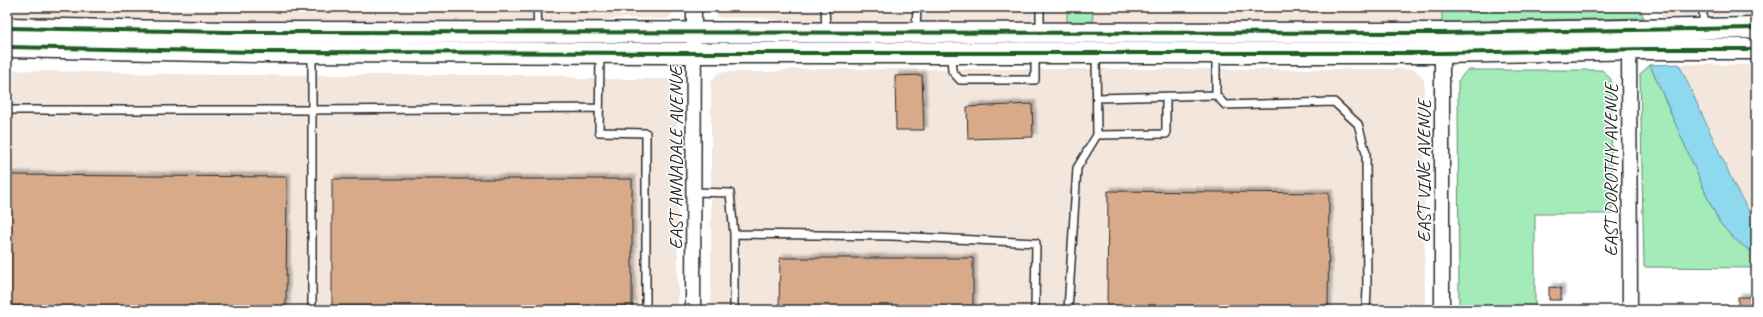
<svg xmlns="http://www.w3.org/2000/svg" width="1763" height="317" viewBox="0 0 1763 317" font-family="Caveat,sans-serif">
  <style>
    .built { fill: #f3e6dc }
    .green { fill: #a3ebb9; stroke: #678b72 }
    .water { fill: #8fd9ef; stroke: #6793a1 }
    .building { fill: #d8aa8a; stroke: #2b2b2b; filter: url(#shadow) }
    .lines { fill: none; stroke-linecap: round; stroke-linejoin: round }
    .service-casing { stroke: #2b2b2b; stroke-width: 10 }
    .minor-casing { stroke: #2b2b2b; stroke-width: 17 }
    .secondary-casing { stroke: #2b2b2b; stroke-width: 23 }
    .service { stroke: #fff; stroke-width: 7 }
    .minor { stroke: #fff; stroke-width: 14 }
    .secondary { stroke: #fff; stroke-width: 20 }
    .cycleway-casing { stroke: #fff; stroke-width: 6 }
    .cycleway { stroke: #1b5e20; stroke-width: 4 }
    .labels { text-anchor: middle; stroke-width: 3; stroke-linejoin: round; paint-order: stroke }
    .street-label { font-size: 19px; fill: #2b2b2b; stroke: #fff }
  </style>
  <defs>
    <filter id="shadow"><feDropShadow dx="3.5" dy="-3.5" stdDeviation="1" flood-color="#0004"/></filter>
  </defs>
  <rect width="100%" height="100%" fill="#fff"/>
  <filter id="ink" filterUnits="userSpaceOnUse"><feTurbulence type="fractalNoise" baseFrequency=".025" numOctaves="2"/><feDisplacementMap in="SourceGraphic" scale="8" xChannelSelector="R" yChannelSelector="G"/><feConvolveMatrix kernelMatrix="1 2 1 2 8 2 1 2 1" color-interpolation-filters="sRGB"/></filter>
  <g filter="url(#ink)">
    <path class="built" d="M7,7h668v4l-8,8 -44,-1 -34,4h-415l-167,-5z
      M711,7h356v15h-274l-33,-4h-40l-9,-8z
      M1092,7h350v15h-349z
      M1658,7h98v8l-94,2z
      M1679,64l77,1v154l-7,-8 -12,-20z
      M796,69h618l10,10 1,231h-714v-229l8,-9h50z
      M7,70l209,5h341l23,4h94l3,2 1,229h-671z"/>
    <path class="green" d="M1067,7h25l1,15h-26z
      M1442,7h197l5,11 -202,4z
      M1650,65l60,138 10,20 13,15 23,17v13l-112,-1 -4,-193z
      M1467,70h135l9,9 1,135h-77v96h-76l-1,-229z"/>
    <path class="water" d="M1679,64l58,127 12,20 7,8v36l-23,-17 -13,-15 -10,-20 -60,-138z"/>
    <path class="building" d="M922,75l2,55h-28l-1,-54z
      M1032,104l1,33 -65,2 -1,-32z
      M7,175l280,2 -1,131 -279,-2z
      M332,179h300v127h-300z
      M1108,191l221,2 -1,117h-221z
      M780,258h193v52h-194z
      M1549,287l12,1v12h-12z
      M1738,297h18v13h-18z"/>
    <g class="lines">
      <g class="service-casing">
        <path id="service" d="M537,7l1,24
          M825,7l1,24
          M1703,7v20
          M916,30l1,-23
          M1040,32v-25
          M1216,53v42
          M600,55l-1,77 47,1v177
          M951,55l1,16 8,9h75v-27
          M1097,98l119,-3 9,10 109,-3 24,22 8,29 1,136 -1,21
          M7,110h305l287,-2
          M1097,135l69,-1v-37
          M694,192l36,1 4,41
          M312,310v-257
          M734,310v-76l158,2 144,7 -1,67
          M1068,310l9,-142 20,-33 -1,-80"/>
      </g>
      <g class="minor-casing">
        <path id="minor" d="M1629,40l1,270
          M693,310l1,-303
          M1442,310v-265"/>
      </g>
      <g class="secondary-casing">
        <path id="secondary" d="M7,28l221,4 1215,1 313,-5
          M7,47l251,5 413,1h771l204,-4h110"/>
      </g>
      <use href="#service" class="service"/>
      <use href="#minor" class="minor"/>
      <use href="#secondary" class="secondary"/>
      <g class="cycleway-casing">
        <path id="cycleway" d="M7,28l221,4 1215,1 313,-5
          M7,47l251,5 413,1h771l204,-4h110"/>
      </g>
      <use href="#cycleway" class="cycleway"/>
    </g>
  </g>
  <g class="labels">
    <g class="street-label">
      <text transform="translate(675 158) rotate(-90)" y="7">EAST ANNADALE AVENUE</text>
      <text transform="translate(1610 170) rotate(-90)" y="7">EAST DOROTHY AVENUE</text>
      <text transform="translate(1423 171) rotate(-90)" y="7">EAST VINE AVENUE</text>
    </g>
  </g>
  <rect width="1763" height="317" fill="none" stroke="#fff" stroke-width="24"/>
  <rect x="12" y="12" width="1739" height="293" fill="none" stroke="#2b2b2b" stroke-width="1.5" filter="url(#ink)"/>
</svg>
